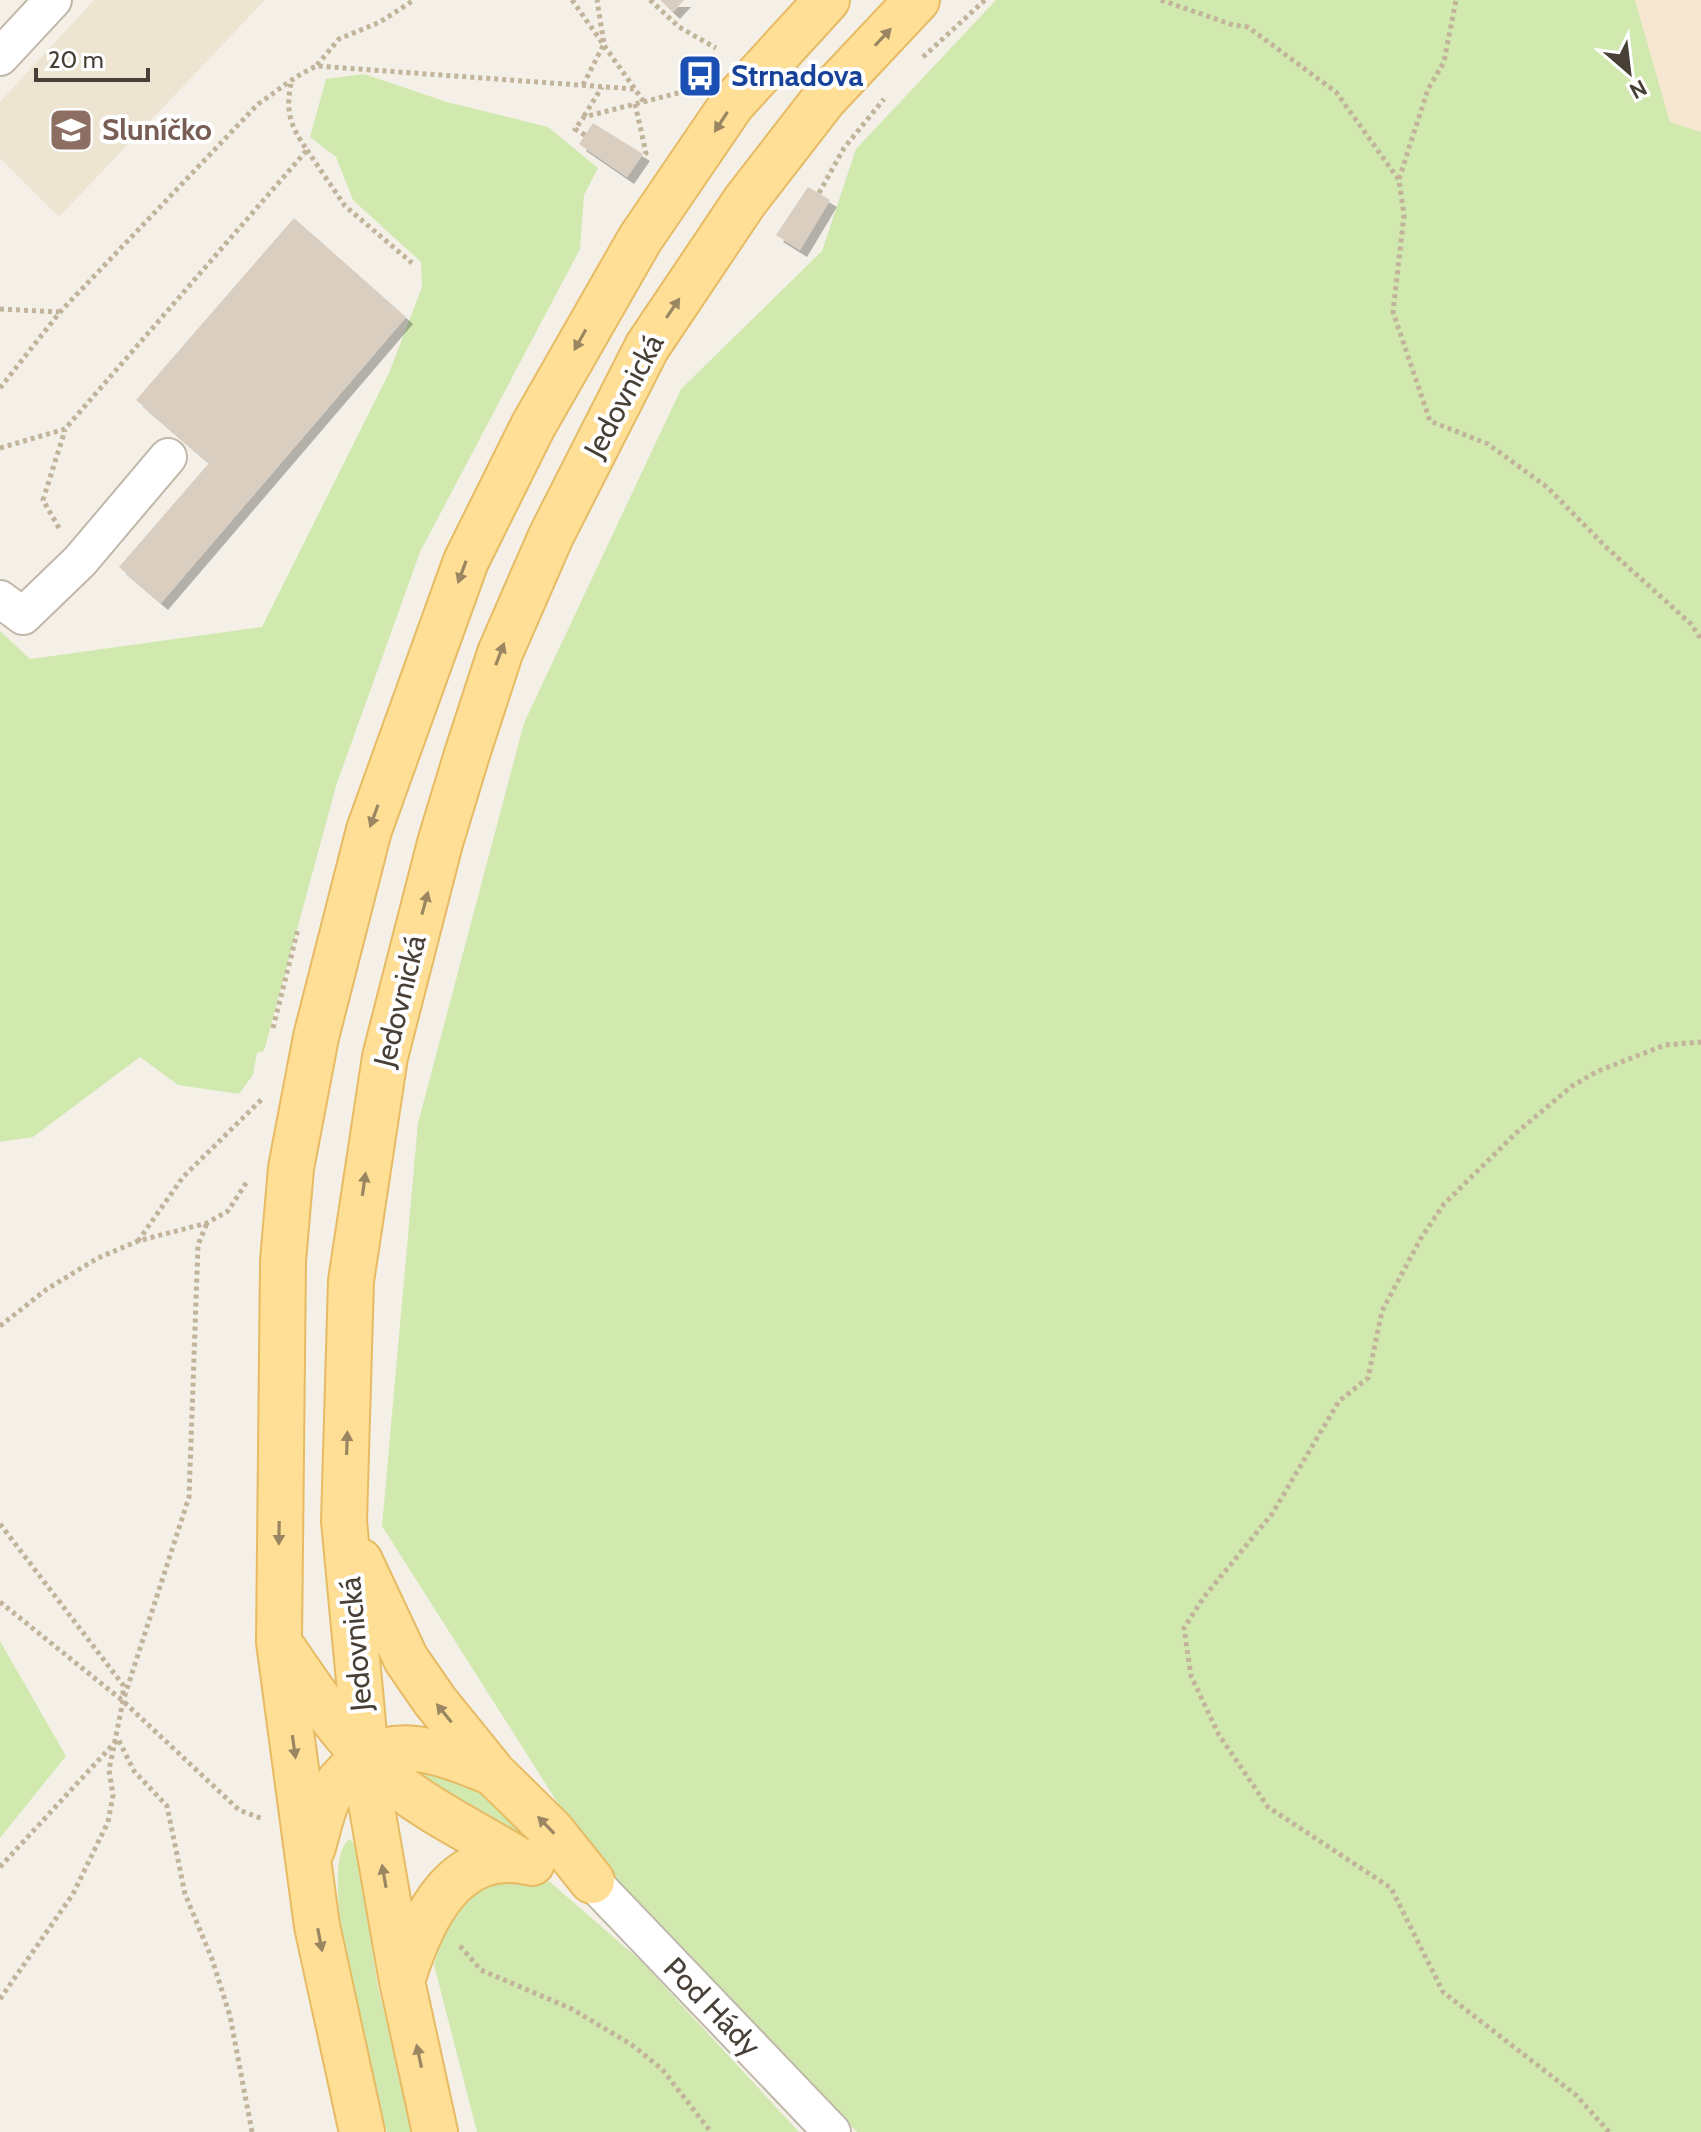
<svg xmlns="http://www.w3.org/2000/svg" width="1701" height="2132" viewBox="0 0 1701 2132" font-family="Cabin,sans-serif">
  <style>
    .commercial { fill: #f6e6d2 }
    .education { fill: #ede5d1 }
    .green { fill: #d1e9af }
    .building { fill: #d9cec0; filter: url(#shadow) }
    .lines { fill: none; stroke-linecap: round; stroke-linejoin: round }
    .minor-casing { stroke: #c0b7aa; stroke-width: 40 }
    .major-casing { stroke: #e6bb63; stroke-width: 48 }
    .path { stroke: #c2b39b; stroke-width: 5; stroke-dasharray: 4 4; stroke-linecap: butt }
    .minor { stroke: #fff; stroke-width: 36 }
    .major { stroke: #ffde96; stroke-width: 44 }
    .oneway { fill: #9a8761 }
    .labels { text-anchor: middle; stroke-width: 8; stroke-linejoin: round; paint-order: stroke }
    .transit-label { font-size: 30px; font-weight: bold; fill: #164399; stroke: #fff; text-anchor: start }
    .education-label { font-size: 30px; font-weight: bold; fill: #785e54; stroke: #fff; text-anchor: start }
    .street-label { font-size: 30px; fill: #484036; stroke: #fff }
  </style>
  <defs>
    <filter id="shadow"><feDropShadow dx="7" dy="7" stdDeviation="0" flood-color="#0004"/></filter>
  </defs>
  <rect width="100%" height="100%" fill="#f4f0e8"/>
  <path class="commercial" d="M1635,0h66v132l-31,-9z"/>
  <path class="education" d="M94,0h171l-206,217 -59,-59v-56z"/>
  <path class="green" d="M996,0h639l35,122 31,10v2000h-844l-272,-286 -203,-320 36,-403 106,-400 157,-334 141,-138 34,-102z
    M364,74l83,28 101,25 50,41 -14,27 -4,54 -160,303 -84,234 -72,265 -7,2 -4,22 -14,19 -61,-9 -38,-28 -107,80 -33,5v-511l30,28 232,-32 127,-254 33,-86 -1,-25 -68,-62 -17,-43 -26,-20 16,-58z
    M0,1641l66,115 -66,82z
    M440,1763l59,41 44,47 -121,-73 -1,-9z
    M350,1839l6,7 22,141 35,145h-26c-11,-44 -76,-269 -37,-293z
    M512,1874l38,8 91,79 158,171h-322l-43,-167 14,-50 11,-19z"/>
  <path class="building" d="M660,0h24l-11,12z
    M593,123l50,31 -16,23 -48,-33z
    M808,187l22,13 -30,50 -24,-15z
    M294,218l112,99 -245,286 -42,-36 90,-104 -73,-63z"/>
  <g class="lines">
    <g class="minor-casing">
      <path id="minor" d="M0,57l53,-57
        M0,599l23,17 57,-55 88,-104
        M592,1881l240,251"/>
    </g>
    <g class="major-casing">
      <path id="major" d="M360,1561l46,98 29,42 59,73 58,57 40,50
        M285,1651c33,49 68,101 116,137 35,27 78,47 116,71
        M312,1850c6,-18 10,-44 20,-59 45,-65 100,-43 161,-18
        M403,1978c19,-60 52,-134 129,-115
        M362,2132l-45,-206 -38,-284 4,-381 8,-93 25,-131 53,-207 97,-269 67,-135 107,-187 92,-135 95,-104
        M435,2132l-33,-151 -32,-184 -26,-276 7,-240 34,-224 55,-214 27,-89 33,-101 51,-117 96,-189 98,-146 79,-102 93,-99"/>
    </g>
    <path class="path" d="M572,0l72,102
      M650,0l29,27 37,21
      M1161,0l72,25 15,2 88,65 63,88 5,35 -11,97 37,109 58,23 59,43 60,61 84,76 10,15
      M923,57l62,-57
      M317,65l22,-26 41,-17 34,-22
      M583,85l21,-41 -7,-44
      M635,104l11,49 -3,4
      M584,116l18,-29
      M585,135l-10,-6 9,-12 102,-26
      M307,150l38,56 67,57
      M1399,179l29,-90 16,-27 12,-62
      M819,193l25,-45 40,-49
      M0,309l59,3
      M0,388l60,-76 198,-208c20,-13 37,-29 59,-38l317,23
      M0,448l65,-19 242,-279c-16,-23 -22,-38 -16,-66
      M59,528l-16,-28 22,-70
      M273,1028l25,-99
      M138,1241l45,-64 79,-78
      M0,1326l47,-37 51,-31 40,-17 69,-18 21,-12 20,-31
      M0,1524l123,161v12
      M0,1602l123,99 116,109 24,9
      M0,1867l118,-128 16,32 33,35 18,88 27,65 18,57 22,116
      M460,1946l21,24 91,39 60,36 30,24 49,63
      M0,1999l73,-105 35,-72 5,-27 -4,-25 14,-69 66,-204 9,-252 9,-22
      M1609,2132l-33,-37 -133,-103 -52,-104 -123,-81 -49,-72 -28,-59 -7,-48 20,-31 68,-83 67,-113 29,-23 14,-67 39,-73 23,-34 72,-71 56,-47 26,-15 67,-26 36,-3"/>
    <use href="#minor" class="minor"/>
    <use href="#major" class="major"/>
  </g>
  <defs><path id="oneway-solid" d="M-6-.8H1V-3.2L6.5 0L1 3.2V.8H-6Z" transform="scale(2)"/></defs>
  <g class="oneway">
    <use href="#oneway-solid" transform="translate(883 37) rotate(-47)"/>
    <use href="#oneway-solid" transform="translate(721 122) rotate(123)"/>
    <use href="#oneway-solid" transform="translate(673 308) rotate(-56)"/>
    <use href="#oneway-solid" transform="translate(580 340) rotate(119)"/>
    <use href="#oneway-solid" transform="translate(462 572) rotate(110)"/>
    <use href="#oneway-solid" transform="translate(500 654) rotate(-69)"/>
    <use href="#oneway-solid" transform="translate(374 816) rotate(110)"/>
    <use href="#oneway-solid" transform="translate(425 903) rotate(-75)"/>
    <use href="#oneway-solid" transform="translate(364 1184) rotate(-82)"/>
    <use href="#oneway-solid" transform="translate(347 1443) rotate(-88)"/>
    <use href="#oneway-solid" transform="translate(279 1533) rotate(91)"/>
    <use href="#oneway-solid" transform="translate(444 1713) rotate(-129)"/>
    <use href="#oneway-solid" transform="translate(294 1747) rotate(82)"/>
    <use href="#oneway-solid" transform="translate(546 1825) rotate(-134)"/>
    <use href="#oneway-solid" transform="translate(384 1876) rotate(-100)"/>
    <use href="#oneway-solid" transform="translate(320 1940) rotate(79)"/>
    <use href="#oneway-solid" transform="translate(419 2056) rotate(-102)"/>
  </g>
  <defs>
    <g id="bus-square" transform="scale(2.3)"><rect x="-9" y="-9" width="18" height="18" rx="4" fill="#1a4fb4" stroke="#fff"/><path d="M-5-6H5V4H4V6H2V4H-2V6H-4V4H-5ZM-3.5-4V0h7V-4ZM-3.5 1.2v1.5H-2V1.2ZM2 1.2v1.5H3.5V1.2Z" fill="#fff"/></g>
    <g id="school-square" transform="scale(2.3)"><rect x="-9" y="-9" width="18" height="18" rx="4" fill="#8d6e63" stroke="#fff"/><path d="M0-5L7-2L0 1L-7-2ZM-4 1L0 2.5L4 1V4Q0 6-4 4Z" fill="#fff"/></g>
  </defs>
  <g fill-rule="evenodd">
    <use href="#bus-square" x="700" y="76"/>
    <use href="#school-square" x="71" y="130"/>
  </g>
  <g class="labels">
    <g class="transit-label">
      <text x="731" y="86">Strnadova</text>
    </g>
    <g class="education-label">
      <text x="102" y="140">Sluníčko</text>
    </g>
    <g class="street-label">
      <text transform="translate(624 396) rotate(-62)" y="10">Jedovnická</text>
      <text transform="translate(400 1001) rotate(-76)" y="10">Jedovnická</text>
      <text transform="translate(356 1644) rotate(-95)" y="10">Jedovnická</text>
      <text transform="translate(712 2007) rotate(46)" y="10">Pod Hády</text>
    </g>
  </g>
  <g transform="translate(1629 72) rotate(152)" stroke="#ffffff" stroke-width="6" paint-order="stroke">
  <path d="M0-6L14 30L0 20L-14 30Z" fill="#484036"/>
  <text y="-12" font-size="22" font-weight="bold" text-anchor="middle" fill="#484036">N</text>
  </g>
  <path d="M36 68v12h112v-12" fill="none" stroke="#484036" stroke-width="4"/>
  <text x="48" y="68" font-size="24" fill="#484036" stroke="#ffffff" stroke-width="6" paint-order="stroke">20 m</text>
</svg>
